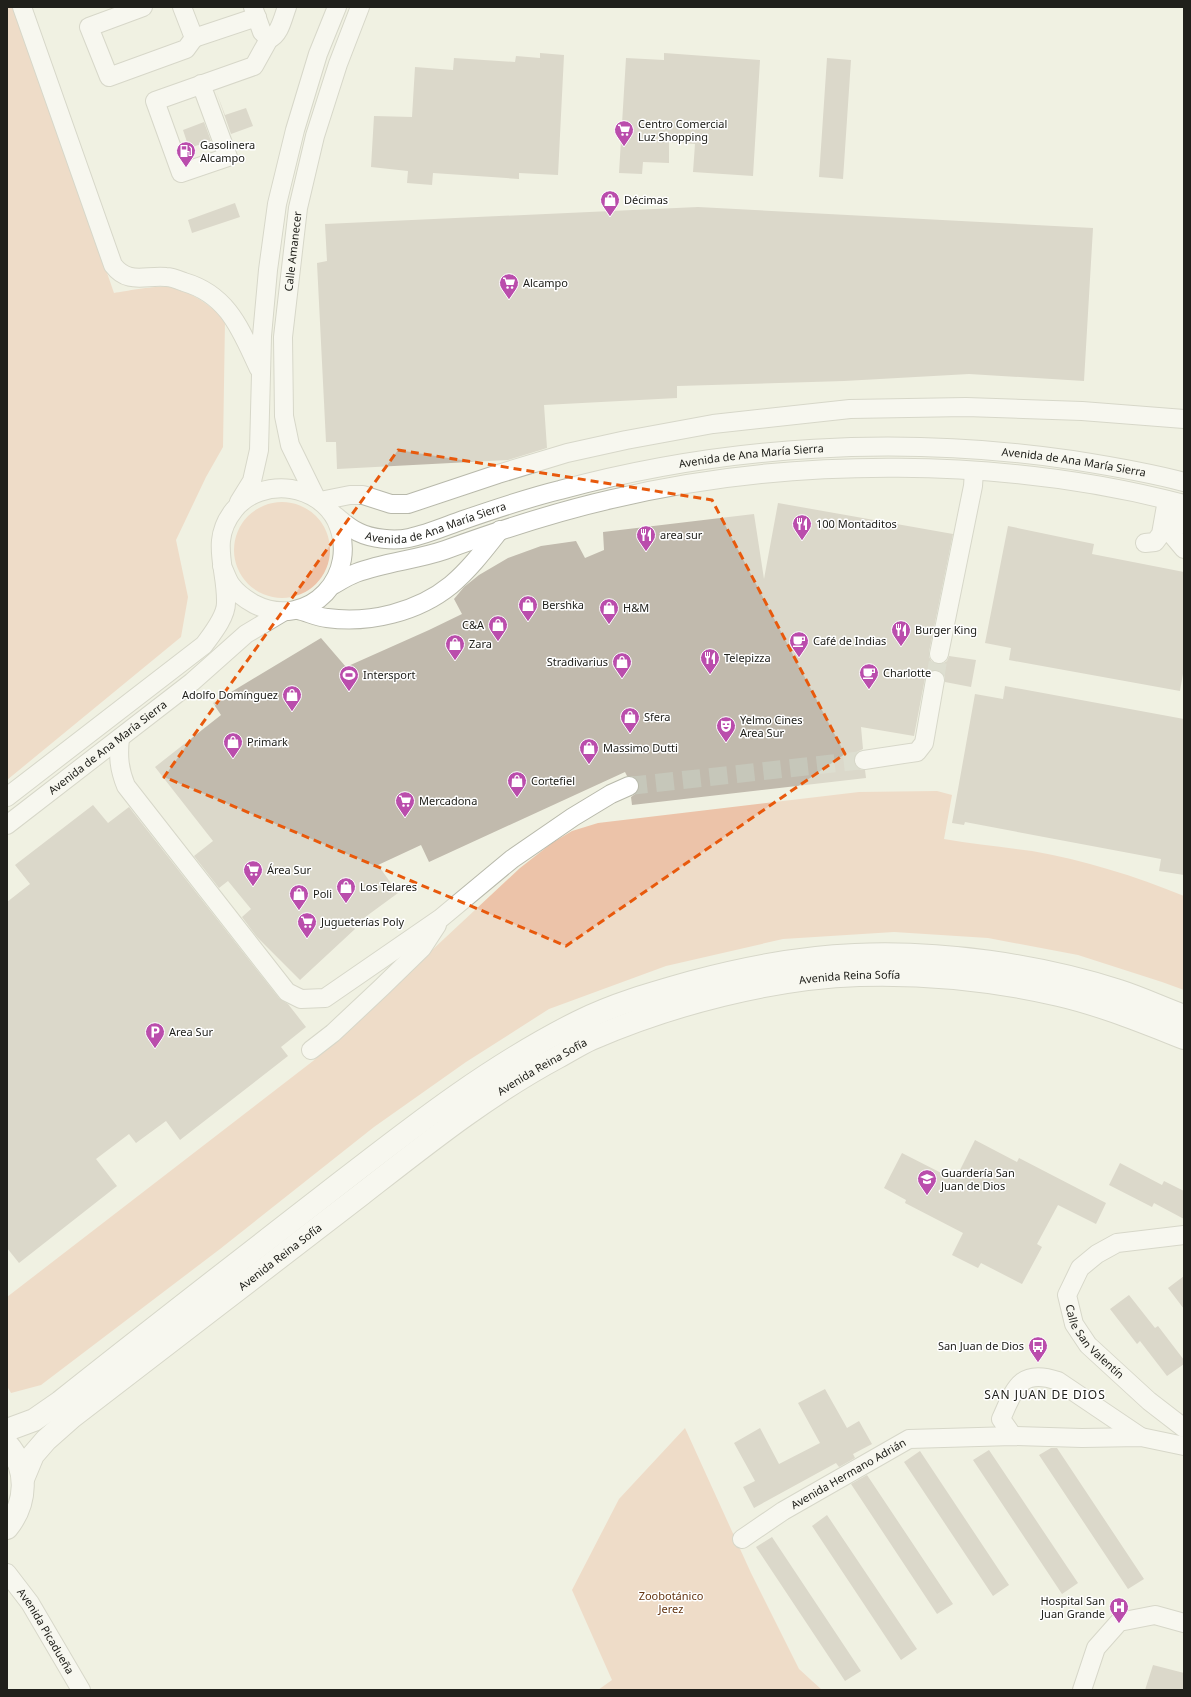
<svg xmlns="http://www.w3.org/2000/svg" width="1191" height="1697" viewBox="0 0 1191 1697" font-family="'Noto Sans',sans-serif">
  <style>
    .green { fill: #ecc3a9 }
    .building { fill: #c1baad }
    .lines { fill: none; stroke-linecap: round; stroke-linejoin: round }
    .minor-tunnel { stroke: #c6c7ba; stroke-width: 18; stroke-dasharray: 18 9; stroke-linecap: butt }
    .minor-casing { stroke: #b8b9ab; stroke-width: 20 }
    .major-casing { stroke: #b8b9ab; stroke-width: 24 }
    .minor { stroke: #fff; stroke-width: 18 }
    .major { stroke: #fff; stroke-width: 22 }
    .marked { fill: none; stroke: #e8590c; stroke-width: 3; stroke-dasharray: 8 5; stroke-linejoin: round }
    .labels { text-anchor: middle; stroke-width: 3; stroke-linejoin: round; paint-order: stroke }
    .poi-label { font-size: 11px; fill: #20201b; stroke: #fff; text-anchor: start }
    .street-label { font-size: 11px; fill: #20201b; stroke: #fff }
    .park-label { font-size: 11px; fill: #643511; stroke: #fff }
    .neighbourhood-label { font-size: 12px; letter-spacing: 1px; fill: #20201b; stroke: #fff }
  </style>
  <rect width="100%" height="100%" fill="#f0f1e2"/>
  <path class="green" d="M7,7h8l99,286c13,-2 46,-8 56,-6 22,5 40,18 55,33l-2,127 -17,30 -30,63 12,57 -7,40 -174,143z
    M234 550a48 48 0 1 1 96 0a48 48 0 1 1-96 0Z
    M937,791l15,4 -8,44c29,5 59,8 88,12 52,9 103,25 152,45v94l-22,-8 -84,-27 -90,-17 -94,-6 -111,7 -117,27 -117,43 -83,53 -92,65 -154,122 -179,136 -30,8 -4,-7v-89l306,-236 50,-43 67,-66 90,-84 32,-25 20,-12 26,-8 261,-31z
    M685,1428l66,145 48,96 23,21h-224l14,-10 -40,-90 47,-91z"/>
  <path class="building" d="M540,53l24,2 -6,120 -39,-2v6l-86,-6 -1,12 -25,-2 1,-12 -37,-4 3,-51 38,1 3,-50 38,3 1,-12 61,4 1,-6 24,2z
    M664,53l96,7 -7,116 -60,-4 2,-28 -26,-2v21l-26,-1 -1,12 -23,-1 7,-115 38,2z
    M827,58l24,2 -8,119 -24,-2z
    M216,91l9,24 21,-7 7,18 -22,8z
    M204,122l7,19 -22,7 -6,-18z
    M235,203l5,14 -48,16 -4,-13z
    M698,207l395,21 -9,153 -115,-7 -125,7 -167,5v12l-133,7 3,43 -39,12 -171,9 -1,-27h-10l-9,-179 10,-2 -2,-37z
    M778,503l175,31 -24,118v5l3,5 5,2h5l5,-3 2,-5 27,4 -5,27 -26,-5v-5l-3,-5 -5,-2h-5l-5,3 -2,5 -11,58 -53,-9 2,22 -6,3 -3,4v5l2,6 5,3h4l1,8 -234,27 -1,-8 7,-5 1,-5v-5l-4,-5 -8,-1 -2,-4 -196,90 -8,-17 -43,20 20,28 -45,33 2,3 -55,51 -43,-43 -15,-20 9,-8 -23,-28 -9,7 -25,-32 19,-15 -58,-74 66,-52 -8,-12 108,-65 25,29 83,-37 33,-16 -8,-15 10,-12 15,-12 29,-17 33,-12 35,-5 9,17 19,-8 -1,-18 151,-18 10,65z
    M1008,526l86,18 -2,10 92,18v96l-4,23 -171,-31 2,-12 -26,-5z
    M1005,686l179,33v156l-25,-4 2,-12 -196,-37 -1,3 -12,-2 23,-129 28,5z
    M93,805l15,18 21,-16 150,191 9,6 18,23 -25,20 7,9 -108,84 -14,-19 -30,22 -7,-9 -33,25 21,27 -98,77 -12,-15v-346l23,-18 -15,-19z
    M975,1140l42,22 2,-4 87,45 -10,21 -38,-19 -21,39 5,3 -20,37 -41,-21 -3,5 -26,-13 11,-22 -58,-30 1,-3 -22,-12 18,-35 53,27z
    M1120,1163l42,22 2,-4 20,10v28l-30,-16 -2,4 -43,-22z
    M1184,1276v33l-16,-21z
    M1129,1295l26,33 3,-2 26,34v4l-17,12 -27,-35 -3,3 -27,-35z
    M825,1389l22,39 12,-7 13,23 -19,10 2,4 -16,9 -3,-4 -82,45 -11,-21 12,-6 -21,-38 26,-15 19,36 41,-21 -22,-40z
    M1051,1448h6l87,131 -16,10 -89,-134z
    M989,1450l89,133 -16,11 -89,-134z
    M920,1451l89,134 -16,11 -89,-134z
    M867,1475l86,129 -16,10 -86,-130z
    M827,1515l90,134 -16,11 -89,-134z
    M772,1537l89,134 -16,10 -89,-134z
    M1153,1665l31,8v17h-39z"/>
  <g class="lines">
    <path class="minor-tunnel" d="M935,680l4,-26
      M629,786l235,-26"/>
    <g class="minor-casing">
      <g id="minor">
        <path d="M22,7l91,258c15,20 32,10 53,12 6,0 13,3 18,5 45,13 57,49 75,87"/>
        <path d="M143,7l-54,20 20,50 77,-28 8,-11 -12,-31"/>
        <path d="M253,7l9,25 7,7c11,-4 14,-22 18,-32"/>
        <path d="M194,38l63,-21"/>
        <path d="M201,84l27,73 -47,16 -26,-72 99,-35 15,-27"/>
        <path id="s1" d="M316,498l-26,-53 -6,-29 -1,-79 15,-129 17,-72 23,-72 22,-57"/>
        <path d="M320,501l30,-6h13l28,9h17l90,-30 69,-21 59,-13 87,-16 137,-15 116,-2 116,4 102,8"/>
        <path d="M239,502l13,-21 7,-31 3,-114 6,-66 9,-66 18,-74 23,-76 19,-47"/>
        <path d="M1178,513l-5,23 11,13"/>
        <path id="s2" d="M333,514c8,6 16,14 25,18 14,7 36,9 51,6 19,-4 37,-12 54,-18 32,-11 64,-22 97,-30 166,-45 341,-55 512,-30 38,6 75,12 112,22"/>
        <path d="M1145,543l10,-1 6,-8 6,-34"/>
        <path d="M333,585c7,-4 15,-9 23,-12 29,-11 60,-13 89,-23 55,-20 110,-38 167,-51 180,-43 393,-42 572,5"/>
        <path d="M298,610c9,2 19,7 29,8 42,6 91,-6 124,-33 19,-16 34,-36 49,-55"/>
        <path d="M939,654l34,-168 1,-15"/>
        <path d="M120,738c-2,18 -1,31 6,48l161,206 14,7 24,-1 116,-80 71,-59 61,-42 38,-23 18,-8"/>
        <path d="M864,760l53,-8 7,-9 11,-63"/>
        <path d="M7,797l197,-152c8,-11 22,-28 22,-42 1,-35 -17,-62 8,-93 13,-17 36,-24 57,-21 19,3 36,14 45,31 26,54 -27,112 -82,84 -9,-5 -17,-11 -23,-19 -4,-6 -6,-13 -9,-19"/>
        <path id="s3" d="M7,825l185,-143 54,-48 37,-22"/>
        <path d="M311,1050l22,-17 49,-46 40,-39 15,-23"/>
        <path id="s4" d="M1184,1235l-67,8 -20,11 -17,14 -13,27 7,29 14,21 61,56 35,27"/>
        <path d="M1013,1436l-12,-17c14,-31 19,-51 57,-38l83,56"/>
        <path id="s5" d="M742,1539l41,-28 126,-72 104,-3 69,2 59,-1 43,9"/>
        <path id="s6" d="M7,1573l23,30 51,87"/>
        <path d="M1082,1690l14,-42 23,-26 36,-7 29,8"/>
      </g>
    </g>
    <g class="major-casing">
      <g id="major">
        <path d="M7,1430l27,-10 26,-18c88,-70 177,-139 266,-208 80,-62 160,-126 252,-172 36,-18 75,-29 114,-40 53,-14 108,-25 163,-27 85,-4 183,10 264,36 22,7 43,17 65,25"/>
        <path d="M7,1444c22,25 20,59 0,84"/>
        <path id="s7" d="M23,1479l10,-24 13,-15 26,-23c97,-74 193,-149 290,-223 63,-49 125,-99 196,-137 11,-6 22,-13 33,-18 81,-35 180,-61 268,-64 67,-2 135,5 200,20 43,10 84,27 125,43"/>
      </g>
    </g>
    <use href="#minor" class="minor"/>
    <use href="#major" class="major"/>
  </g>
  <path d="M0 0H1191V1697H0ZM398,450l314,50 133,254 -279,192 -402,-169z" fill="#f0f1e2" fill-opacity=".55" fill-rule="evenodd"/>
  <path class="marked" d="M398,450l314,50 133,254 -279,192 -402,-169z"/>
  <defs>
    <g id="supermarket-pin" transform="scale(1)"><path d="M0 17L-7.5 6A9.5 9.5 0 1 1 7.5 6Z" fill="#ba4dac" stroke="#fff"/><path d="M-6-5.5h2.5l.6 2H6L4.5 2H-2.5L-4.4-4H-6ZM-1.5 3.2a1.3 1.3 0 1 0 .1 0ZM3 3.2a1.3 1.3 0 1 0 .1 0Z" fill="#fff"/></g>
    <g id="fuel-pin" transform="scale(1)"><path d="M0 17L-7.5 6A9.5 9.5 0 1 1 7.5 6Z" fill="#ba4dac" stroke="#fff"/><path d="M-5.5-6h7V0h2V4h1.3V-2.5L3-4.5l.8-.8L6-3V5H2.5V1h-1V6h-7ZM-4.2-4.7v3.2H.2V-4.7Z" fill="#fff"/></g>
    <g id="shop-pin" transform="scale(1)"><path d="M0 17L-7.5 6A9.5 9.5 0 1 1 7.5 6Z" fill="#ba4dac" stroke="#fff"/><path d="M-5-2.5h2.3a2.7 3.5 0 0 1 5.4 0H5L5.5 6h-11ZM-1.5-2.5h3a1.5 2.3 0 0 0-3 0Z" fill="#fff"/></g>
    <g id="restaurant-pin" transform="scale(1)"><path d="M0 17L-7.5 6A9.5 9.5 0 1 1 7.5 6Z" fill="#ba4dac" stroke="#fff"/><path d="M-5-6h1v4h1v-4h1v4h1v-4h1v5L-1.5 .5V6h-2V.5L-5-1ZM5-6V6H3V1.5H1.5Q1.5-4 5-6Z" fill="#fff"/></g>
    <g id="cafe-pin" transform="scale(1)"><path d="M0 17L-7.5 6A9.5 9.5 0 1 1 7.5 6Z" fill="#ba4dac" stroke="#fff"/><path d="M-5.5-4.5H6V0H3Q3 3.5 0 3.5H-2.5Q-5.5 3.5-5.5 0ZM3-3.2v2h1.7v-2ZM-6 4.5H4V6H-6Z" fill="#fff"/></g>
    <g id="stadium-pin" transform="scale(1)"><path d="M0 17L-7.5 6A9.5 9.5 0 1 1 7.5 6Z" fill="#ba4dac" stroke="#fff"/><path d="M0-5a6.5 5 0 1 0 0 10a6.5 5 0 1 0 0-10ZM-3.5-1.8h7v3.6h-7Z" fill="#fff"/></g>
    <g id="theatre-pin" transform="scale(1)"><path d="M0 17L-7.5 6A9.5 9.5 0 1 1 7.5 6Z" fill="#ba4dac" stroke="#fff"/><path d="M-5-5.5Q0-4 5-5.5V0Q5 5 0 6Q-5 5-5 0ZM-3.3-2.5H-1v1.5H-3.3ZM1-2.5H3.3v1.5H1ZM-2.8 1Q0 5.5 2.8 1Z" fill="#fff"/></g>
    <g id="parking-pin" transform="scale(1)"><path d="M0 17L-7.5 6A9.5 9.5 0 1 1 7.5 6Z" fill="#ba4dac" stroke="#fff"/><path d="M-3.5-5.5H1a3.5 3.5 0 0 1 0 7H-1V5.5H-3.5ZM-1-3.4V-.6H.8a1.4 1.4 0 0 0 0-2.8Z" fill="#fff"/></g>
    <g id="school-pin" transform="scale(1)"><path d="M0 17L-7.5 6A9.5 9.5 0 1 1 7.5 6Z" fill="#ba4dac" stroke="#fff"/><path d="M0-5L7-2L0 1L-7-2ZM-4 1L0 2.5L4 1V4Q0 6-4 4Z" fill="#fff"/></g>
    <g id="bus-pin" transform="scale(1)"><path d="M0 17L-7.5 6A9.5 9.5 0 1 1 7.5 6Z" fill="#ba4dac" stroke="#fff"/><path d="M-5-6H5V4H4V6H2V4H-2V6H-4V4H-5ZM-3.5-4V0h7V-4ZM-3.5 1.2v1.5H-2V1.2ZM2 1.2v1.5H3.5V1.2Z" fill="#fff"/></g>
    <g id="hospital-pin" transform="scale(1)"><path d="M0 17L-7.5 6A9.5 9.5 0 1 1 7.5 6Z" fill="#ba4dac" stroke="#fff"/><path d="M-5-5h3v3.5h4V-5h3V5h-3V1.5h-4V5h-3Z" fill="#fff"/></g>
  </defs>
  <g fill-rule="evenodd">
    <use href="#supermarket-pin" x="624" y="130"/>
    <use href="#fuel-pin" x="186" y="151"/>
    <use href="#shop-pin" x="610" y="200"/>
    <use href="#supermarket-pin" x="509" y="283"/>
    <use href="#restaurant-pin" x="802" y="524"/>
    <use href="#restaurant-pin" x="646" y="535"/>
    <use href="#shop-pin" x="528" y="605"/>
    <use href="#shop-pin" x="609" y="608"/>
    <use href="#shop-pin" x="498" y="625"/>
    <use href="#restaurant-pin" x="901" y="630"/>
    <use href="#cafe-pin" x="799" y="641"/>
    <use href="#shop-pin" x="455" y="644"/>
    <use href="#restaurant-pin" x="710" y="658"/>
    <use href="#shop-pin" x="622" y="662"/>
    <use href="#cafe-pin" x="869" y="673"/>
    <use href="#stadium-pin" x="349" y="675"/>
    <use href="#shop-pin" x="292" y="695"/>
    <use href="#shop-pin" x="630" y="717"/>
    <use href="#theatre-pin" x="726" y="726"/>
    <use href="#shop-pin" x="233" y="742"/>
    <use href="#shop-pin" x="589" y="748"/>
    <use href="#shop-pin" x="517" y="781"/>
    <use href="#supermarket-pin" x="405" y="801"/>
    <use href="#supermarket-pin" x="253" y="870"/>
    <use href="#shop-pin" x="346" y="887"/>
    <use href="#shop-pin" x="299" y="894"/>
    <use href="#supermarket-pin" x="307" y="922"/>
    <use href="#parking-pin" x="155" y="1032"/>
    <use href="#school-pin" x="927" y="1179"/>
    <use href="#bus-pin" x="1038" y="1346"/>
    <use href="#hospital-pin" x="1119" y="1607"/>
  </g>
  <g class="labels">
    <g class="poi-label">
      <text x="638" y="128">Centro Comercial<tspan x="638" dy="13">Luz Shopping</tspan></text>
      <text x="200" y="149">Gasolinera<tspan x="200" dy="13">Alcampo</tspan></text>
      <text x="624" y="204">Décimas</text>
      <text x="523" y="287">Alcampo</text>
      <text x="816" y="528">100 Montaditos</text>
      <text x="660" y="539">area sur</text>
      <text x="542" y="609">Bershka</text>
      <text x="623" y="612">H&amp;M</text>
      <text x="484" y="629" text-anchor="end">C&amp;A</text>
      <text x="915" y="634">Burger King</text>
      <text x="813" y="645">Café de Indias</text>
      <text x="469" y="648">Zara</text>
      <text x="724" y="662">Telepizza</text>
      <text x="608" y="666" text-anchor="end">Stradivarius</text>
      <text x="883" y="677">Charlotte</text>
      <text x="363" y="679">Intersport</text>
      <text x="278" y="699" text-anchor="end">Adolfo Domínguez</text>
      <text x="644" y="721">Sfera</text>
      <text x="740" y="724">Yelmo Cines<tspan x="740" dy="13">Area Sur</tspan></text>
      <text x="247" y="746">Primark</text>
      <text x="603" y="752">Massimo Dutti</text>
      <text x="531" y="785">Cortefiel</text>
      <text x="419" y="805">Mercadona</text>
      <text x="267" y="874">Área Sur</text>
      <text x="360" y="891">Los Telares</text>
      <text x="313" y="898">Poli</text>
      <text x="321" y="926">Jugueterías Poly</text>
      <text x="169" y="1036">Area Sur</text>
      <text x="941" y="1177">Guardería San<tspan x="941" dy="13">Juan de Dios</tspan></text>
      <text x="1024" y="1350" text-anchor="end">San Juan de Dios</text>
      <text x="1105" y="1605" text-anchor="end">Hospital San<tspan x="1105" dy="13">Juan Grande</tspan></text>
    </g>
    <g class="street-label">
      <text dy="4" stroke="none"><textPath href="#s1" startOffset="254">Calle Amanecer</textPath></text>
      <text dy="4" stroke="none"><textPath href="#s2" startOffset="436">Avenida de Ana María Sierra</textPath></text>
      <text dy="4" stroke="none"><textPath href="#s2" startOffset="760">Avenida de Ana María Sierra</textPath></text>
      <text dy="4" stroke="none"><textPath href="#s2" startOffset="112">Avenida de Ana María Sierra</textPath></text>
      <text dy="4" stroke="none"><textPath href="#s3" startOffset="127">Avenida de Ana María Sierra</textPath></text>
      <text dy="4" stroke="none"><textPath href="#s7" startOffset="991">Avenida Reina Sofía</textPath></text>
      <text dy="4" stroke="none"><textPath href="#s7" startOffset="667">Avenida Reina Sofía</textPath></text>
      <text dy="4" stroke="none"><textPath href="#s7" startOffset="343">Avenida Reina Sofía</textPath></text>
      <text dy="4" stroke="none"><textPath href="#s4" startOffset="198">Calle San Valentín</textPath></text>
      <text dy="4" stroke="none"><textPath href="#s5" startOffset="125">Avenida Hermano Adrián</textPath></text>
      <text dy="4" stroke="none"><textPath href="#s6" startOffset="70">Avenida Picadueña</textPath></text>
    </g>
    <g class="park-label">
      <text x="671" y="1600">Zoobotánico<tspan x="671" dy="13">Jerez</tspan></text>
    </g>
    <g class="neighbourhood-label">
      <text x="1045" y="1399">SAN JUAN DE DIOS</text>
    </g>
  </g>
  <rect width="1191" height="1697" fill="none" stroke="#20201b" stroke-width="16"/>
</svg>
